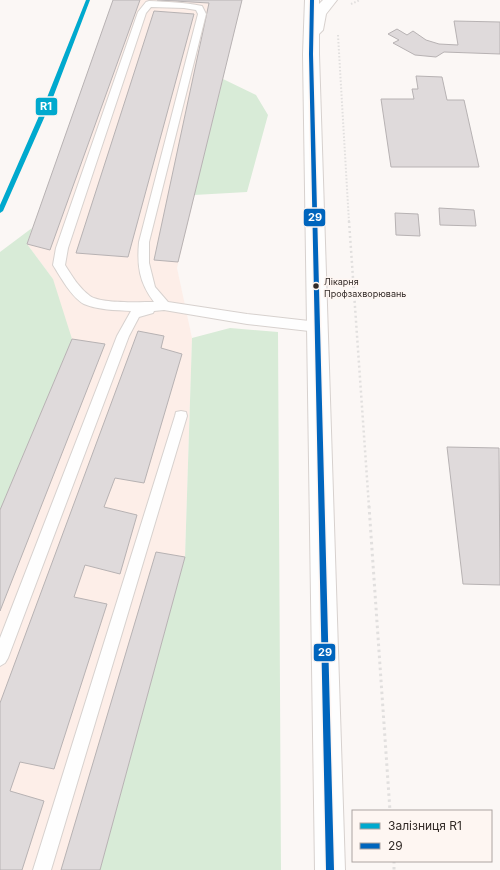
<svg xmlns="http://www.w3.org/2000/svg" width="500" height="870" viewBox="0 0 500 870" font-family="Inter,sans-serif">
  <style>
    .built { fill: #fdeee8 }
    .green { fill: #d8ebd7 }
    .building { fill: #dfdadb; stroke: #b7b2b3 }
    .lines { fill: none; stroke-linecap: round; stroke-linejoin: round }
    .lane-casing { stroke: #d7d1ce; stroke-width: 2 }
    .secondary-casing { stroke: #d7d1ce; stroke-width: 2 }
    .path-far2 { stroke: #e1dfde; stroke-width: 2; stroke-dasharray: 1.5 2; stroke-linecap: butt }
    .path-far1 { stroke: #e1dfde; stroke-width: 2.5; stroke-dasharray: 2 3; stroke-linecap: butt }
    .path { stroke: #e1dfde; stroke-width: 3; stroke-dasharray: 2.5 3.5; stroke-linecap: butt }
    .lane { fill: #fefefe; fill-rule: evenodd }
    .secondary { fill: #fefefe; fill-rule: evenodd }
    .bus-1-casing { stroke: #fef6f2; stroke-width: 3 }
    .bus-1 { fill: #0065bd; fill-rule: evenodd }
    .rail-1-casing { stroke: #fef6f2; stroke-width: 3 }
    .rail-1 { fill: #00a9ce; fill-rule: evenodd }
    .bus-dot { fill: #322a27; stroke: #fef6f2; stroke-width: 1.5 }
    .labels { text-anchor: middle; stroke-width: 3; stroke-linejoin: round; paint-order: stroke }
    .bus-label { font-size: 9px; fill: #322a27; stroke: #fef6f2; text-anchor: start }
    .line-badge { stroke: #fef6f2; stroke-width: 1.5 }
    .badge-label { font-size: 11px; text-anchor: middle; font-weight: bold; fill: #fff }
  </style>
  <rect width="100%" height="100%" fill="#fbf7f5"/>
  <path class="built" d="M113,0h129l-65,268 15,70 -7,219 -85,313h-100v-360l53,-231 -26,-35z"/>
  <path class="green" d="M223,79l33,16 12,20 -21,77 -53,3z
    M32,228l-5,16 26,35 19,60 -72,171v-258z
    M230,328l48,4 3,538h-181l85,-313 7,-219z"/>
  <path class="building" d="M113,0h27l-90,250 -23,-6z
    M157,0h85l-64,262 -24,-2 55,-257z
    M154,11l40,3 -66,243 -52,-4z
    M454,21l46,1v32l-56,-2 -8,5 -21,-2 -22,-12 6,-3 -11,-6 9,-5 10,6 6,-4 13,9 13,4 19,1z
    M416,76l26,1 5,23h17l15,67h-88l-10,-68h33l-2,-10h6z
    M439,208l35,2 2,16 -36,-1z
    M395,213l23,1 2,22 -24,-1z
    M138,331l26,5 -3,12 21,6 -38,129 -29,-5 -11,29 33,8 -17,59 -35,-9 -11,32 33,7 -53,165 -34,-7 -10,29 34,10 -22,69h-22v-167z
    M72,339l33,5 -105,267v-101z
    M447,447l52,1 1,137 -37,-1z
    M156,552l29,5 -85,313h-39z"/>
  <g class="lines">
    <g class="lane-casing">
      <path id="lane" d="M149,1c18,1 35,1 53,5l4,8 -57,228v21l6,24 13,15 79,12 71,8 4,2 2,3 -2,3 -4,2 -71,-8 -83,-14 -10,1 -1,2 -14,4 -10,19 -121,322 -3,5 -5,3v-28l117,-302 14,-25c-15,-1 -33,-1 -47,-7 -12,-6 -24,-28 -31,-39l3,-17 82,-236 8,-10zM151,7l33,1 12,2 2,4 -59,228c-2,24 0,40 15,60 -14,0 -53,2 -64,-6 -11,-8 -18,-20 -25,-31l3,-17 78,-235z
        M181,411l5,1 1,4 -136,454h-18l142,-454 1,-4z"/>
    </g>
    <g class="secondary-casing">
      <path id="secondary" d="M305,0h14v4l4,-4h14l-11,14 -3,16 -4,4v20l26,816h-30l-12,-816z"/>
    </g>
    <path class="path-far2" d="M351,4l9,-4
      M338,35l11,187"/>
    <path class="path-far1" d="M349,221l20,286"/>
    <path class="path" d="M369,506l21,305
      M394,861v9"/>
    <use href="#lane" class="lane"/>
    <use href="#secondary" class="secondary"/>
    <g class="bus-1-casing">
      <path id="bus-1" d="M310,0h4l-1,54 21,816h-8l-17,-816z"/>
    </g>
    <use href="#bus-1" class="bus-1"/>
    <g class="rail-1-casing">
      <path id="rail-1" d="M86,0h4l-38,100 -49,111 -3,2v-8l46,-105z"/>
    </g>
    <use href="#rail-1" class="rail-1"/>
  </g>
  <circle class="bus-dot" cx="316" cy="286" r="3.5"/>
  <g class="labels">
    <g class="bus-label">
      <text x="324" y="285">Лікарня<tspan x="324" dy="12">Профзахворювань</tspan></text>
    </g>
  </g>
  <g class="line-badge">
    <rect x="35" y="97" width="23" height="19" rx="4" fill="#00a9ce"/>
    <rect x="303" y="208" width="23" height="19" rx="4" fill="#0065bd"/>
    <rect x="313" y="643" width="23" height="19" rx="4" fill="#0065bd"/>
  </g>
  <g class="badge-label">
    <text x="46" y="110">R1</text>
    <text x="315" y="221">29</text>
    <text x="325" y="656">29</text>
  </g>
  <rect x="352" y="810" width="140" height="52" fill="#fef6f2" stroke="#aca4a1"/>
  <rect x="360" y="823" width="20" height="6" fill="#00a9ce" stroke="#aca4a1"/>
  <text x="388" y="830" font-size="12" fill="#322a27">Залізниця R1</text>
  <rect x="360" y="843" width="20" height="6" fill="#0065bd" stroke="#aca4a1"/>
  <text x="388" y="850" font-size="12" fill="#322a27">29</text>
</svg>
